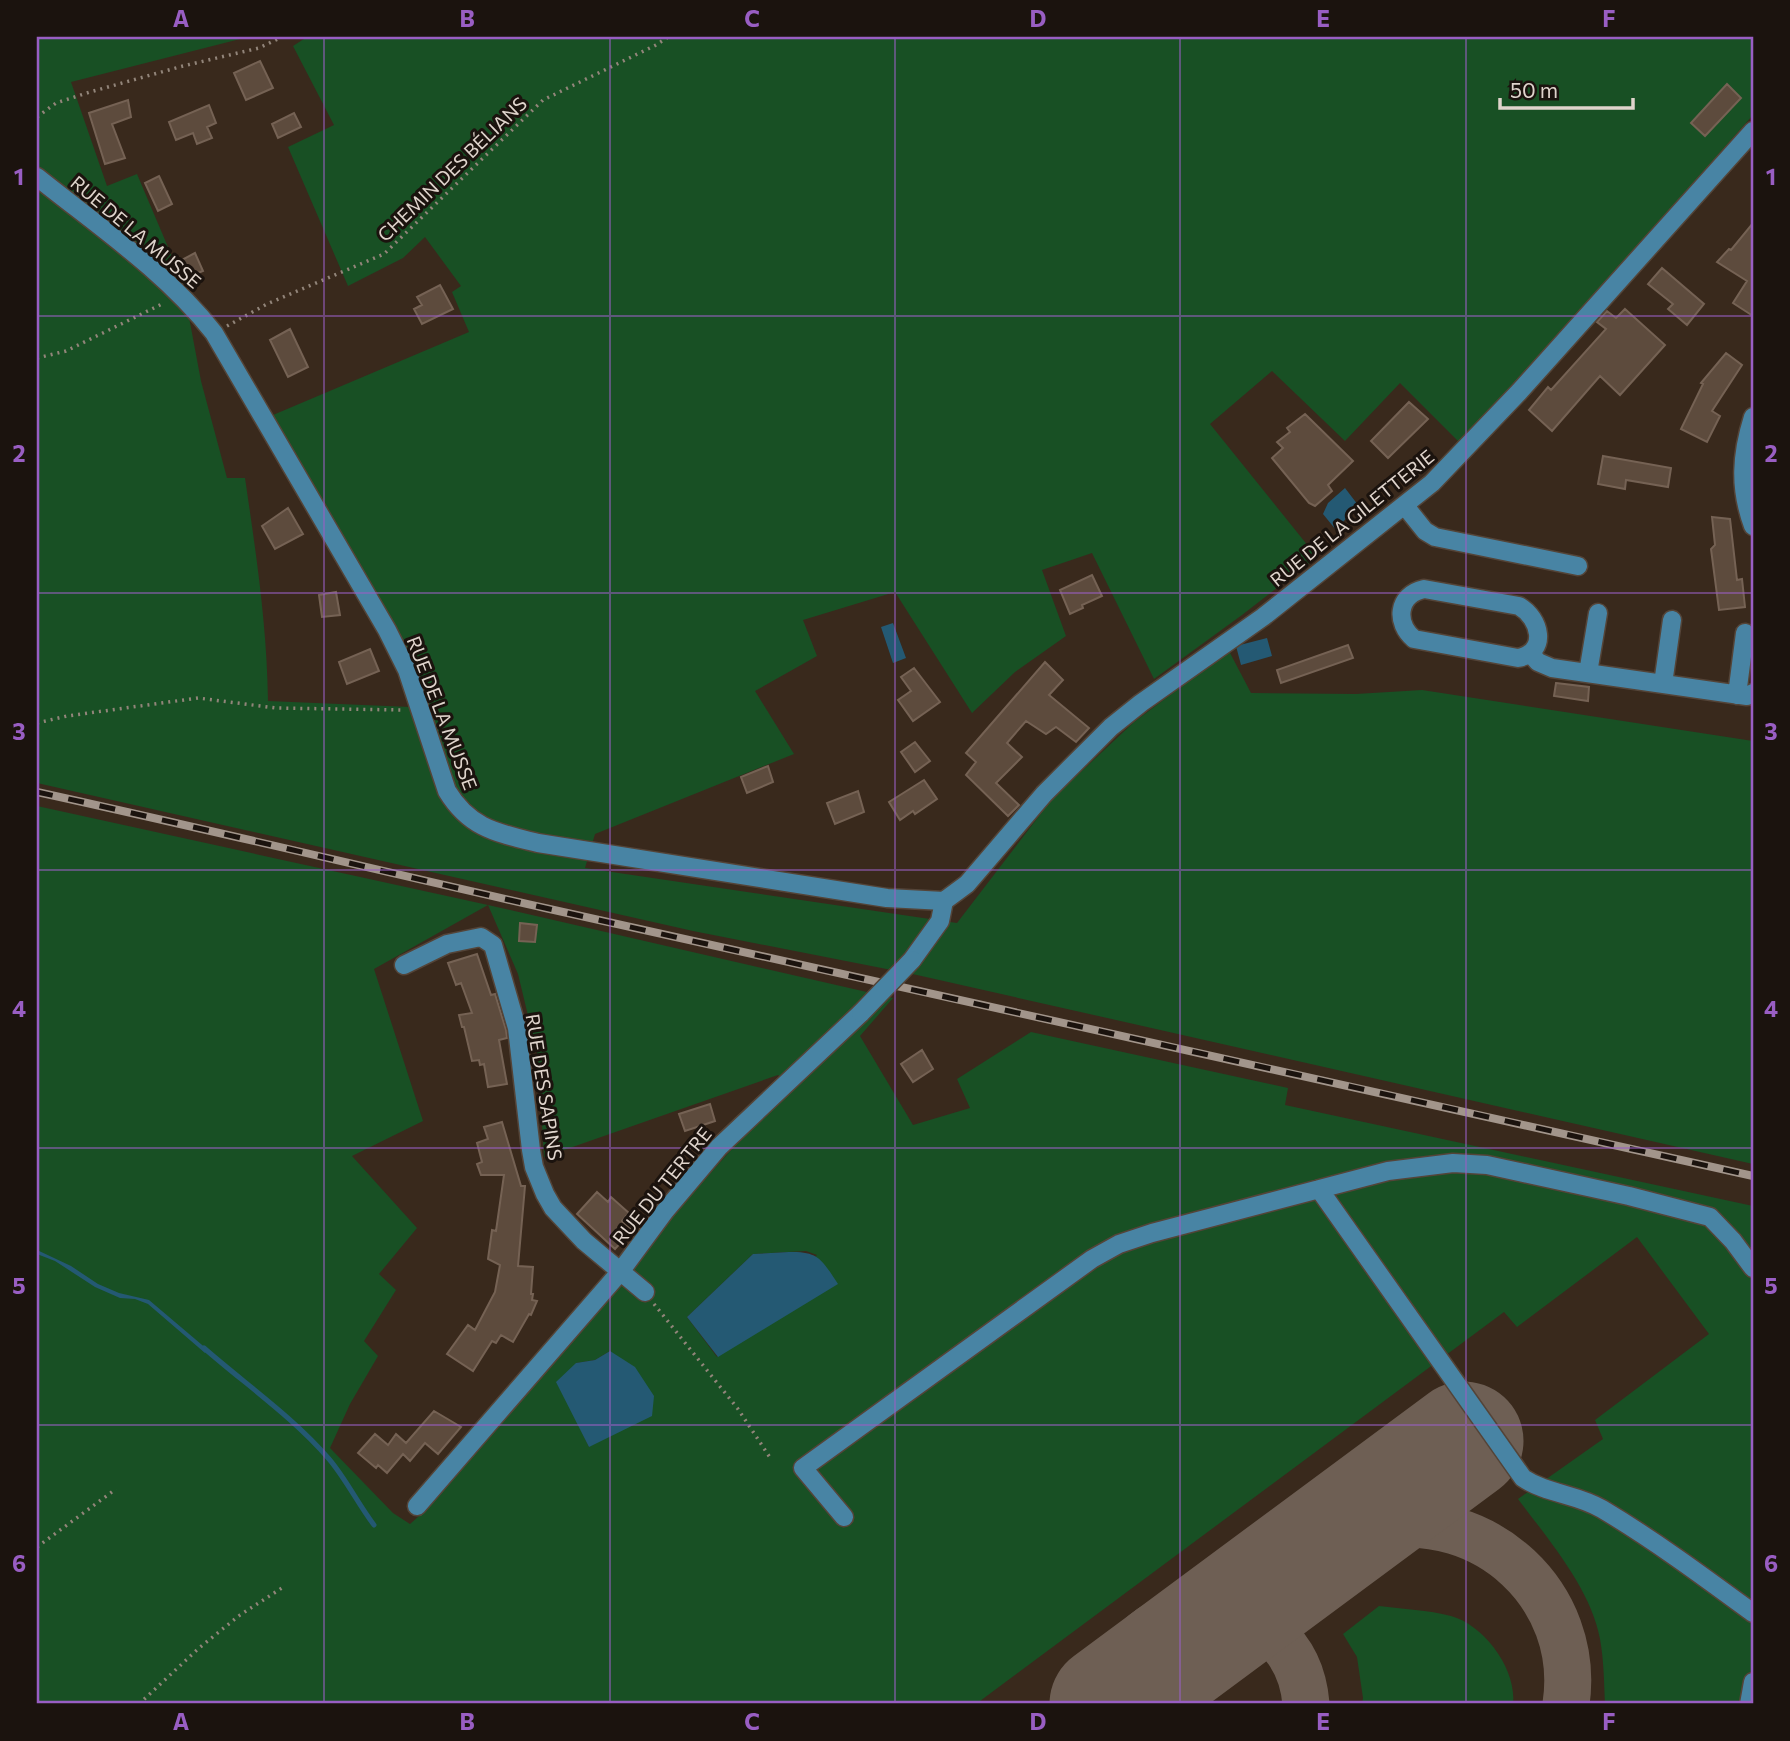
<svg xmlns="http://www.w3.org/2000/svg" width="1790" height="1741" viewBox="0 0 1790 1741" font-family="Commissioner,sans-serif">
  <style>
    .green { fill: #185024; fill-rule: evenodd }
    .water { fill: #245973 }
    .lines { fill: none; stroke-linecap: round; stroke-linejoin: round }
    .stream { stroke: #245973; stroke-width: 5 }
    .taxiway { stroke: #6e5f54; stroke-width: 47 }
    .runway { stroke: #6e5f54; stroke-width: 119 }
    .building { fill: #5d4b3d; stroke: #756254; stroke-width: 2 }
    .minor-casing { stroke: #544438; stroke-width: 21 }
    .path { stroke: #92857a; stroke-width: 3.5; stroke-dasharray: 2 5; stroke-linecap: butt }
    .minor { stroke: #4884a4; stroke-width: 18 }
    .rail-casing { stroke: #a2958b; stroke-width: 8 }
    .rail { stroke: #1b130e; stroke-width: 5; stroke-dasharray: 16; stroke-linecap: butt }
    .minor-bridge-casing { stroke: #544438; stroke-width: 21; stroke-linecap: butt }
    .minor-bridge { stroke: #4884a4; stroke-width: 18 }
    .grid { fill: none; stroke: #995ec3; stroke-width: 2; stroke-opacity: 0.55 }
    .labels { text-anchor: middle; stroke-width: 6; stroke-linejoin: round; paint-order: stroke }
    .street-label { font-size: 19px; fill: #dfd4cc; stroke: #1b130e }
    .neatline { fill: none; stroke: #995ec3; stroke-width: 2.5 }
    .grid-label { font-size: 23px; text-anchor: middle; font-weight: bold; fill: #995ec3 }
  </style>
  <rect width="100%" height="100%" fill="#39291c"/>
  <path class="green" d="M37,37h211l-177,45 36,104 30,-12 45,106 19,101 26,97h18c11,75 22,147 23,223l143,6 17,-5 -28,-65 -127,-222 196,-83 -17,-40 9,-6 -36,-49 -22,21 -55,28 -60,-139 46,-22 -41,-79 14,-9h1446v78l-291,330 -62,-62 -55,58 -73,-70 -62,53 107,133 -75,58 -88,64 -62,-126 -50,17 24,66 -51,36 -43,41 -77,-121 -92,28 14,36 -62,35 39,63 -199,80 -10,34 372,55 95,-124 82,-77 95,-71 22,42 105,1 66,-4 331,51v423l-836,-189 -224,-44 -656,-148z
    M37,806l451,99 405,93 -33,38 53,89 57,-17 -13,-29 74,-47 257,56 -3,17 468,101v498h-148c-1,-21 -1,-43 -5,-65 -9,-50 -52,-100 -82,-140l85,-60 -8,-19 114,-86 -72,-97 -120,90 -13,-15 -528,392h-939zM488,905l30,69 20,83 6,100 234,-82 16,14 -62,60 -59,66 -49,66 -197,228 -17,15 -17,-11 -63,-65 20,-44 28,-48 -14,-15 32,-51 -17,-16 38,-46 -65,-72 71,-35 -49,-152zM806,1251l11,4 -100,102 -30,-40 66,-63zM610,1351l-21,96 -18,-38 5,-46 19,-3z
    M1379,1606c24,3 49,4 72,10 33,9 66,53 62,88h-151l1,-6 -6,-41 -14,-23z"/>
  <path class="water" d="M1345,488l13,17 -22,25 -13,-16 5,-11z
    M893,623l13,35 -13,5 -12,-36z
    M1267,638l5,18 -31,9 -5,-19z
    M37,1250l34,16 27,18 21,9 30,7 59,50 -3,3 -57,-49 -13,-5 -15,-1 -25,-11 -40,-26 -18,-7z
    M789,1252c30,-1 33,8 49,32l-120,73 -31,-40 66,-63z
    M610,1351l25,16 19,29 -2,20 -63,31 -33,-65 20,-19 19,-3z"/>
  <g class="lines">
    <path class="stream" d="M204,1348c41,36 89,69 125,111 17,20 29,45 45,66"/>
    <path class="taxiway" d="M1305,1560c23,-13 46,-27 73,-33 107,-20 204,69 188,177
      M1109,1704c13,-126 187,-123 197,0"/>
    <path class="runway" d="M1109,1704l355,-263"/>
  </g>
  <path class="building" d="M260,61l13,27 -27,12 -12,-27z
    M1727,84l14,14 -36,38 -14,-13z
    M128,100l3,17 -19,7 13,34 -20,6 -16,-51z
    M209,105l7,18 -9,4 5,11 -15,6 -4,-11 -17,7 -7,-18z
    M294,113l7,14 -23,11 -6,-14z
    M159,176l13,28 -14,7 -13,-28z
    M1753,223v93l-20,-13 14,-22 -30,-19 12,-13 2,1z
    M195,253l8,18 -17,7 -8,-16z
    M1662,268l42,36 -17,21 -19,-16 5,-5 -25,-20z
    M440,285l13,24 -31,15 -8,-15 8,-4 -5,-8z
    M1625,309l40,36 -45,50 -20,-19 -48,55 -23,-21 19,-23 3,3 55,-61 -9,-7 10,-11 9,7z
    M290,329l18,38 -20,10 -18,-37z
    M1726,353l16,12 -30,46 8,5 -13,26 -26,-13 22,-45 -2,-1z
    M1409,402l19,17 -40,39 -17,-17z
    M1305,414l48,47 -25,24 4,6 -17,15 -6,-3 -37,-45 11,-10 -6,-6 13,-10 -3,-4z
    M1603,456l68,12 -3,19 -42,-7 -1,9 -27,-5z
    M288,508l15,26 -28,15 -13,-23z
    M1712,517l18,2 7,61 5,-1 3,28 -26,3 -8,-61 4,-4z
    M1092,575l10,21 -20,9 1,3 -13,6 -10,-24z
    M336,592l4,23 -18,2 -3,-22z
    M1348,645l5,13 -72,25 -4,-13z
    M370,649l9,22 -32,13 -8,-22z
    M1045,662l18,18 -14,15 40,33 -13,14 -20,-15 -10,7 -20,-13 -19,22 15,14 -26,26 23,22 -11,11 -42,-41 10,-13 -10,-9z
    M914,668l26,34 -27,19 -15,-21 13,-9 -10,-14z
    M1556,683l33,4 -1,14 -34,-5z
    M915,742l15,19 -15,11 -14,-20z
    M768,766l5,16 -26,11 -6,-16z
    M924,780l13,19 -22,15 -2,-3 -13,9 -11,-18z
    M858,791l6,21 -29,12 -8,-21z
    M520,923l17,2 -2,17 -16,-1z
    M477,954l14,41 4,-1 11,36 1,8 -8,2 8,44 -19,3 -4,-23 -4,1 -1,-5 -7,1 -8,-34h-2l-3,-12 13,-2 -11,-30 -5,2 -8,-22z
    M922,1050l11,19 -20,13 -12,-18z
    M710,1104l5,17 -30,10 -6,-17z
    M502,1122l19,64h4l-7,80 15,1 -2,27h2l-1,6 5,1 -6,14 -2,-1 -16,28 -12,-7 -5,8 -4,-2 -19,30 -26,-17 21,-29 7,5 20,-38 5,-27 -12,-6 4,-29 4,1 8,-56h-23l-4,-11 5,-2 -5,-19 11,-4 -4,-12z
    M597,1192l11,10 3,-5 18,16 -7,8 10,9 -17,19 -38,-35z
    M434,1411l27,16 -23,27 -13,-11 -15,18 -7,-7 -16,19 -9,-8 -2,3 -18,-15 17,-19 13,11 8,-11 10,9z"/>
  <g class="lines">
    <g class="minor-casing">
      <path id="minor" d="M37,177c61,49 128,94 177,156l173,297 20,40 40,121c23,38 51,42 91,52l349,55 57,3
        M1753,417c-12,38 -14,71 0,109
        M1405,506l20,25 10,6 143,29
        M1424,589l95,17c21,12 30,46 -1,52l-104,-19c-19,-16 -17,-44 10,-50z
        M1530,653l8,9 14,6 195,28 6,-3
        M1588,673l10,-60
        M1663,684l9,-64
        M1737,695l8,-62
        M944,901l23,-17 77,-90 67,-67 30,-24 122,-86 169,-134 87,-91 234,-261
        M912,960l28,-39 4,-20
        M404,965l43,-21 34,-7 12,8 24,83 14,122 3,17 11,27 8,14 31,33 61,51
        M1319,1189l204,289c24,16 54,16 79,31 52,31 102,68 151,104
        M417,1506l203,-234 45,-61 54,-64 142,-134
        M844,1517l-41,-49 289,-209 27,-15 33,-11 236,-62 65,-8 34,2 142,31 81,21 23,24 20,27
        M1749,1704l4,-22"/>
    </g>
    <path class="path" d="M37,117l19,-14 34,-11 93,-26 76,-18 23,-11
      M227,326l40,-22 117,-50 159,-154 113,-55 12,-8
      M37,358l29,-7 98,-48
      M37,723l30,-7 131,-18 78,10 127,2
      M654,1304l84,105 33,50
      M37,1547l79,-58
      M139,1704l60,-56 41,-33 45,-29"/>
    <use href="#minor" class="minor"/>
    <g class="rail-casing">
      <path id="rail" d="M37,792c170,37 339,78 508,116 403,90 806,178 1208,268"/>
    </g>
    <use href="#rail" class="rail"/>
    <g class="minor-bridge-casing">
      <path id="minor-bridge" d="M861,1013l51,-53"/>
    </g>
    <use href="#minor-bridge" class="minor-bridge"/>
  </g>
  <path class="grid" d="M324,37v1667M610,37v1667M895,37v1667M1180,37v1667M1466,37v1667M37,316h1716M37,593h1716M37,870h1716M37,1148h1716M37,1425h1716"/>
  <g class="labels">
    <g class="street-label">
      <text transform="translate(452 169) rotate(-44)" y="7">CHEMIN DES BÉLIANS</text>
      <text transform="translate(136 232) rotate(40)" y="7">RUE DE LA MUSSE</text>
      <text transform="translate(1352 518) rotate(-39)" y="7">RUE DE LA GILETTERIE</text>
      <text transform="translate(442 713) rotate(69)" y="7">RUE DE LA MUSSE</text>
      <text transform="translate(544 1087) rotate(81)" y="7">RUE DES SAPINS</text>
      <text transform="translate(662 1186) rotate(-51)" y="7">RUE DU TERTRE</text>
    </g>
  </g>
  <rect width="1790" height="1741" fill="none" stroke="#1b130e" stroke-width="77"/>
  <path d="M1500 98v10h133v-10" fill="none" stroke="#dfd4cc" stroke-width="3.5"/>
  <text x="1510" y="98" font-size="21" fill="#dfd4cc" stroke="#1b130e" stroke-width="5" paint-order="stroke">50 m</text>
  <rect x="38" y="38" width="1714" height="1664" class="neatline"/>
  <g class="grid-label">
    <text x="181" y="27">A</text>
    <text x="467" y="27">B</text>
    <text x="752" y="27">C</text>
    <text x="1038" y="27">D</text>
    <text x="1323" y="27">E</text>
    <text x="1609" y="27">F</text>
    <text x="19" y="185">1</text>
    <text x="1771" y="185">1</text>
    <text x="19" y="462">2</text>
    <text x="1771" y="462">2</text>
    <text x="19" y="740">3</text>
    <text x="1771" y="740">3</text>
    <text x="19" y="1017">4</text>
    <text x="1771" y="1017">4</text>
    <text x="19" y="1294">5</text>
    <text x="1771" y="1294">5</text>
    <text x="19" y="1572">6</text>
    <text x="1771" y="1572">6</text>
    <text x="181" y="1730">A</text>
    <text x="467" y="1730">B</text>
    <text x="752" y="1730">C</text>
    <text x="1038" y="1730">D</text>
    <text x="1323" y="1730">E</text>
    <text x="1609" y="1730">F</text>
  </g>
</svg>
